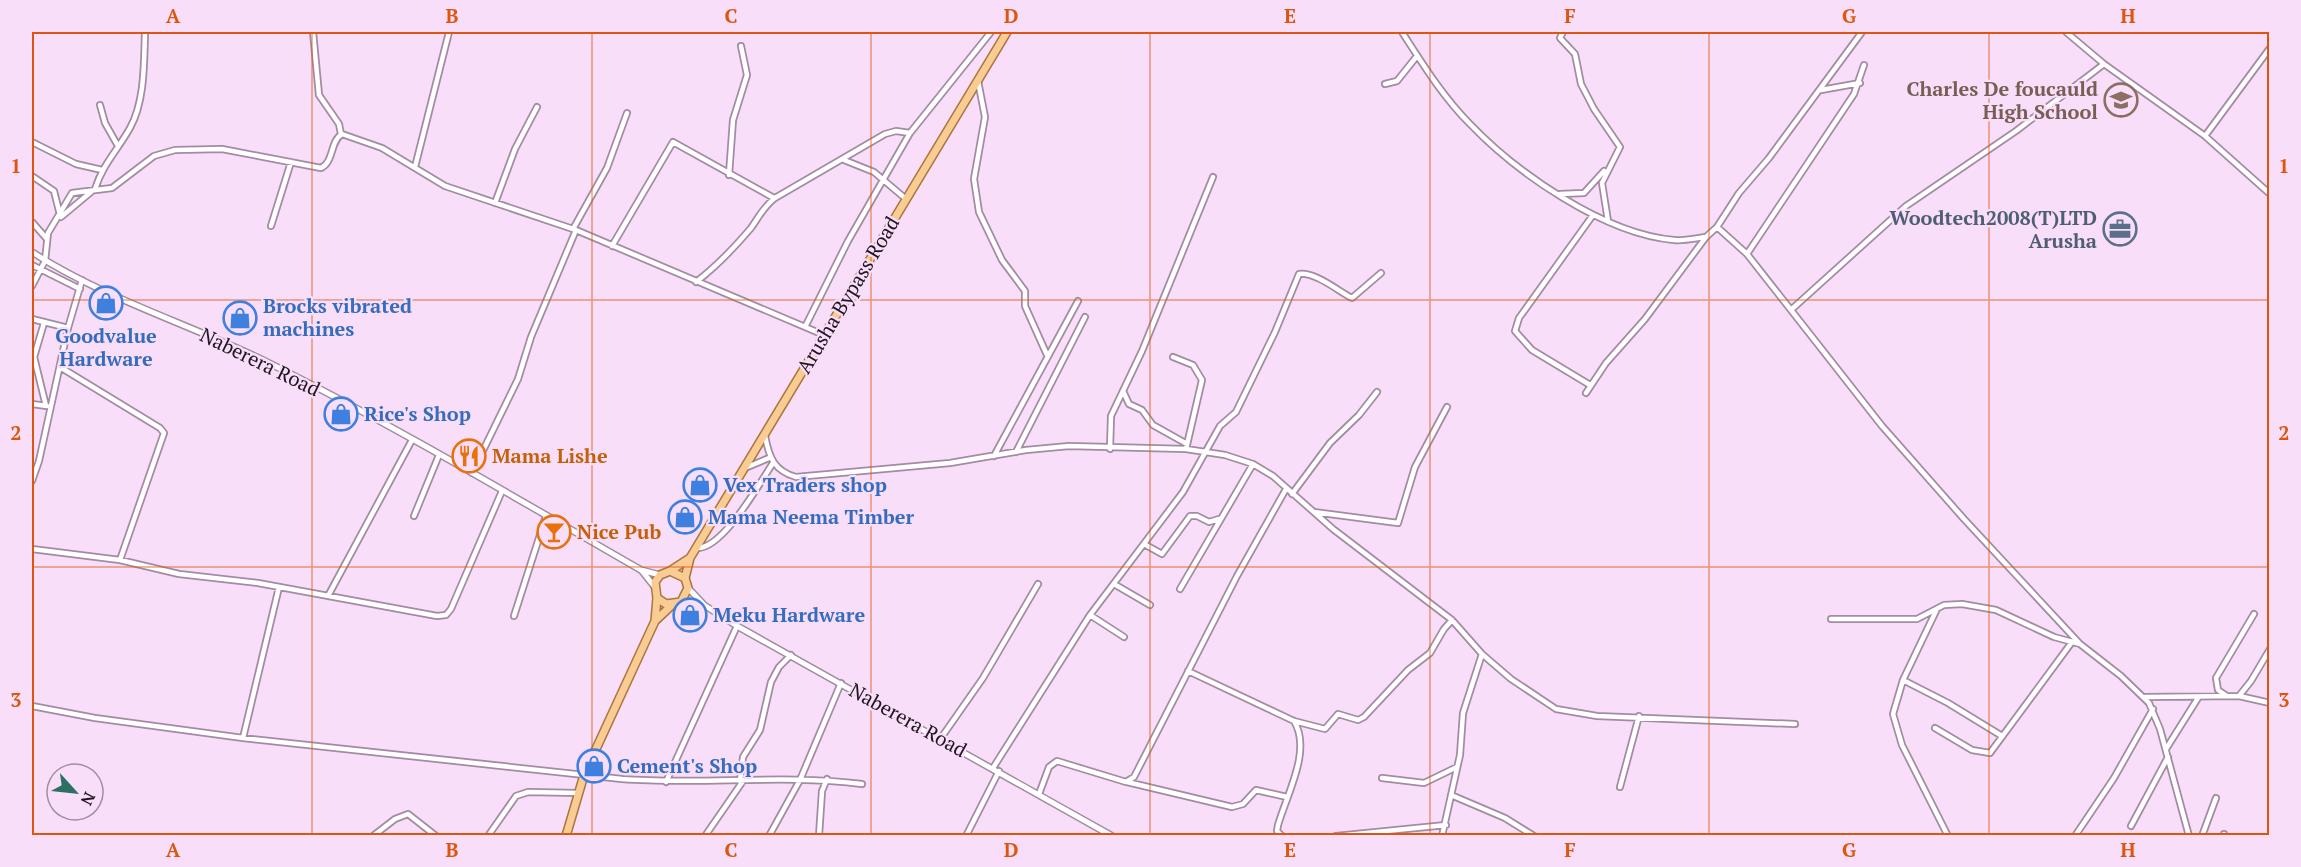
<svg xmlns="http://www.w3.org/2000/svg" width="2301" height="867" viewBox="0 0 2301 867" font-family="'PT Serif',serif">
  <style>
    .lines { fill: none; stroke-linecap: round; stroke-linejoin: round }
    .minor-casing { stroke: #a38ba4; stroke-width: 8 }
    .tertiary-casing { stroke: #a38ba4; stroke-width: 8 }
    .primary-casing { stroke: #aa763c; stroke-width: 10 }
    .minor { stroke: #fff; stroke-width: 4.5 }
    .tertiary { stroke: #fff; stroke-width: 5 }
    .primary { stroke: #f9cc93; stroke-width: 7 }
    .grid { fill: none; stroke: #de560d; stroke-width: 1.5; stroke-opacity: 0.55 }
    .labels { text-anchor: middle; stroke-width: 4.5; stroke-linejoin: round; paint-order: stroke }
    .education-label { font-size: 20px; font-weight: bold; fill: #785e54; stroke: #f8def9; text-anchor: end }
    .service-label { font-size: 20px; font-weight: bold; fill: #4e5e75; stroke: #f8def9; text-anchor: end }
    .street-label { font-size: 20px; fill: #1f1620; stroke: #f8def9 }
    .shop-label { font-size: 20px; font-weight: bold; fill: #366cbe; stroke: #f8def9; text-anchor: start }
    .food-label { font-size: 20px; font-weight: bold; fill: #c56008; stroke: #f8def9; text-anchor: start }
    .neatline { fill: none; stroke: #de560d; stroke-width: 2 }
    .grid-label { font-size: 20px; text-anchor: middle; font-weight: bold; fill: #de560d }
  </style>
  <rect width="100%" height="100%" fill="#f8def9"/>
  <g class="lines">
    <g class="minor-casing">
      <path id="minor" d="M313,32l6,63 20,29 2,10
        M1402,32c20,31 41,65 68,92 47,49 134,110 204,116 11,1 22,-2 32,-3
        M1563,32l-3,6 15,16 6,30 13,25 26,38 -18,36 6,38
        M1862,32l-93,126 -30,35 -22,34 30,27 135,172 82,93 116,125 41,32 28,27 11,26 29,107
        M2066,32l38,32 101,72 65,58
        M978,81l7,36 -11,62 5,33 23,48 23,31v15l22,49
        M1385,84l12,-3 20,-25
        M1821,90l39,-7
        M100,105l5,18 13,23
        M2205,136l65,-88
        M32,142l44,22 26,6
        M844,160l30,12 32,27
        M415,167l34,-135
        M729,175l4,-55 14,-45 -6,-29
        M32,176l22,15 6,24
        M95,189c8,-25 22,-38 35,-61 15,-27 14,-66 15,-96
        M1560,194l24,-1 20,-22
        M495,203l20,-54 22,-42
        M61,217l30,-25
        M32,222l15,17
        M271,226l20,-64
        M573,229l34,-61 20,-55
        M612,246l61,-104 101,56
        M1747,254l107,-160 10,-29
        M32,265l48,24
        M696,282c21,-16 38,-34 55,-54 8,-11 12,-21 24,-30l110,-64 11,-3 14,2
        M32,286l13,-25 3,-28 24,-40 40,-5 42,-32 21,-6 47,-1 99,19c13,-6 9,-27 21,-34l40,14 63,38 131,44 248,105
        M1792,309l114,-103 110,-75 88,-67
        M32,319l36,9
        M44,323l-10,34 12,49
        M805,327l43,-86 62,-108 81,-101
        M1173,357l20,8 9,15 -16,69
        M60,367l100,61 4,5 -44,127
        M1590,385l-58,-35 -17,-19 4,-13 74,-103
        M1123,391l6,13 13,6 11,15 34,19
        M1586,393l20,-30 39,-44 61,-82 11,-10
        M32,404l15,2
        M765,436c4,21 9,35 31,41l154,-14 76,-13 43,-4 117,3 39,6 28,9 20,12 60,53 119,91 30,34 29,25 45,30 41,7 198,8
        M1110,449l1,-33 31,-65 71,-174
        M1016,452l69,-135
        M994,456l84,-155
        M745,468l24,-10
        M472,473l46,-94 13,-42 45,-107
        M32,481l7,-20 29,-133 14,-48
        M1292,494l38,-51 29,-28 18,-23
        M1314,512l84,11 17,-56 32,-60
        M414,516l25,-61
        M1144,544l18,10 28,-38h7l12,6 10,-3
        M697,548c26,1 62,-64 76,-85
        M32,549l88,11 59,14 79,9 179,33 9,-1 5,-6 51,-118
        M1114,584l36,21
        M1180,589l73,-125
        M328,596l84,-156
        M1936,611l-33,69 -10,34 9,31 46,91
        M1090,615l34,22
        M514,616l32,-100
        M1831,619h86l27,-14 18,-1 34,6 58,27 26,7
        M1188,671l106,50 31,8 13,-15 20,6 6,-3 44,-47 22,-17 14,-24 8,-9
        M1903,680l45,23 54,33
        M2227,696l-9,-6 -2,-12 38,-64
        M2239,696l12,-15 19,-32
        M2145,697l94,-1 31,7
        M32,706l63,12 148,20 379,41c80,6 160,-5 240,5
        M1935,728l37,22 18,3 82,-111
        M243,738l36,-151
        M941,738l42,-60 55,-94
        M2166,749l32,-51
        M993,768l97,-153 93,-123 37,-66 16,-14 39,-80 24,-58c17,-2 39,17 53,24l29,-25
        M1382,778l42,5 33,-16
        M740,781l3,-24 17,-27 11,-48 8,-15 12,-12
        M666,782l71,-156
        M1127,782l105,25 11,-3 13,-14 31,7
        M1620,787l19,-71
        M1039,794l10,-27 8,-6 69,21 8,-5 103,-201 49,-87
        M1451,795l54,23 29,18
        M2131,826l37,-69
        M373,836l22,-17 13,-5 28,22
        M488,836l28,-40 12,-4 51,1
        M705,836l38,-55
        M769,836l31,-56 41,-97
        M819,836l3,-45 5,-12
        M966,836l33,-65
        M1282,836l-5,-5 1,-6c9,-31 34,-75 16,-104
        M1336,836l110,-11
        M1442,836l18,-81 3,-42 19,-59
        M2075,836l39,-58 39,-69
        M2202,836l14,-38
        M2224,836v-2"/>
    </g>
    <g class="tertiary-casing">
      <path id="tertiary" d="M32,252c70,46 163,74 239,112 126,63 248,136 370,206l19,5
        M642,571l12,15
        M688,588l16,17 33,21 375,210
        M681,602l22,3"/>
    </g>
    <g class="primary-casing">
      <path id="primary" d="M670,571l20,-13
        M685,578l5,-20 317,-526
        M655,621l17,-16
        M566,836l18,-61 71,-154 2,-23 -2,-16 5,-7 10,-4 15,7 3,10 -7,14 -15,2 -9,-6"/>
    </g>
    <use href="#minor" class="minor"/>
    <use href="#tertiary" class="tertiary"/>
    <use href="#primary" class="primary"/>
  </g>
  <path class="grid" d="M312,32v804M592,32v804M871,32v804M1150,32v804M1430,32v804M1709,32v804M1989,32v804M32,300h2238M32,567h2238"/>
  <defs>
    <g id="school-ring" transform="scale(1.725)"><circle r="9.5" fill="#f8def9" stroke="#8d6e63" stroke-width="1.5"/><path d="M0-5L7-2L0 1L-7-2ZM-4 1L0 2.5L4 1V4Q0 6-4 4Z" fill="#8d6e63"/></g>
    <g id="office-ring" transform="scale(1.725)"><circle r="9.5" fill="#f8def9" stroke="#5c6f8a" stroke-width="1.5"/><path d="M-6-3h4V-5.5h4V-3h4V5H-6ZM-1-4.5V-3h2v-1.5ZM-6 0V1H6V0Z" fill="#5c6f8a"/></g>
    <g id="shop-ring" transform="scale(1.725)"><circle r="9.5" fill="#f8def9" stroke="#3f7fe0" stroke-width="1.5"/><path d="M-5-2.5h2.3a2.7 3.5 0 0 1 5.4 0H5L5.5 6h-11ZM-1.5-2.5h3a1.5 2.3 0 0 0-3 0Z" fill="#3f7fe0"/></g>
    <g id="restaurant-ring" transform="scale(1.725)"><circle r="9.5" fill="#f8def9" stroke="#e8710a" stroke-width="1.5"/><path d="M-5-6h1v4h1v-4h1v4h1v-4h1v5L-1.5 .5V6h-2V.5L-5-1ZM5-6V6H3V1.5H1.5Q1.5-4 5-6Z" fill="#e8710a"/></g>
    <g id="bar-ring" transform="scale(1.725)"><circle r="9.5" fill="#f8def9" stroke="#e8710a" stroke-width="1.5"/><path d="M-6-5H6L.8 .8V4.5H3.5V6h-7V4.5H-.8V.8Z" fill="#e8710a"/></g>
  </defs>
  <g fill-rule="evenodd">
    <use href="#school-ring" x="2121" y="100"/>
    <use href="#office-ring" x="2120" y="229"/>
    <use href="#shop-ring" x="106" y="303"/>
    <use href="#shop-ring" x="240" y="318"/>
    <use href="#shop-ring" x="341" y="414"/>
    <use href="#restaurant-ring" x="469" y="456"/>
    <use href="#shop-ring" x="700" y="485"/>
    <use href="#shop-ring" x="685" y="517"/>
    <use href="#bar-ring" x="554" y="532"/>
    <use href="#shop-ring" x="690" y="615"/>
    <use href="#shop-ring" x="594" y="766"/>
  </g>
  <g class="labels">
    <g class="education-label">
      <text x="2098" y="96">Charles De foucauld<tspan x="2098" dy="23">High School</tspan></text>
    </g>
    <g class="service-label">
      <text x="2097" y="225">Woodtech2008(T)LTD<tspan x="2097" dy="23">Arusha</tspan></text>
    </g>
    <g class="street-label">
      <text transform="translate(848 295) rotate(-59)" y="7">Arusha Bypass Road</text>
      <text transform="translate(260 362) rotate(26)" y="7">Naberera Road</text>
      <text transform="translate(908 720) rotate(29)" y="7">Naberera Road</text>
    </g>
    <g class="shop-label">
      <text x="263" y="313">Brocks vibrated<tspan x="263" dy="23">machines</tspan></text>
      <text x="106" y="343" text-anchor="middle">Goodvalue<tspan x="106" dy="23">Hardware</tspan></text>
      <text x="364" y="421">Rice's Shop</text>
      <text x="723" y="492">Vex Traders shop</text>
      <text x="708" y="524">Mama Neema Timber</text>
      <text x="713" y="622">Meku Hardware</text>
      <text x="617" y="773">Cement's Shop</text>
    </g>
    <g class="food-label">
      <text x="492" y="463">Mama Lishe</text>
      <text x="577" y="539">Nice Pub</text>
    </g>
  </g>
  <rect width="2301" height="867" fill="none" stroke="#f8def9" stroke-width="66"/>
  <g transform="translate(75 792) rotate(117)"><circle r="28" fill="#f8def9" stroke="#a18ea2" stroke-width="1.5"/>
  <path d="M0-4.5L10 22L0 15L-10 22Z" fill="#2c7063"/>
  <text y="-9" font-size="16" font-weight="bold" text-anchor="middle" fill="#1f1620">N</text>
  </g>
  <rect x="33" y="33" width="2235" height="801" class="neatline"/>
  <g class="grid-label">
    <text x="173" y="23">A</text>
    <text x="452" y="23">B</text>
    <text x="731" y="23">C</text>
    <text x="1011" y="23">D</text>
    <text x="1290" y="23">E</text>
    <text x="1570" y="23">F</text>
    <text x="1849" y="23">G</text>
    <text x="2128" y="23">H</text>
    <text x="16" y="173">1</text>
    <text x="2284" y="173">1</text>
    <text x="16" y="440">2</text>
    <text x="2284" y="440">2</text>
    <text x="16" y="707">3</text>
    <text x="2284" y="707">3</text>
    <text x="173" y="857">A</text>
    <text x="452" y="857">B</text>
    <text x="731" y="857">C</text>
    <text x="1011" y="857">D</text>
    <text x="1290" y="857">E</text>
    <text x="1570" y="857">F</text>
    <text x="1849" y="857">G</text>
    <text x="2128" y="857">H</text>
  </g>
</svg>
